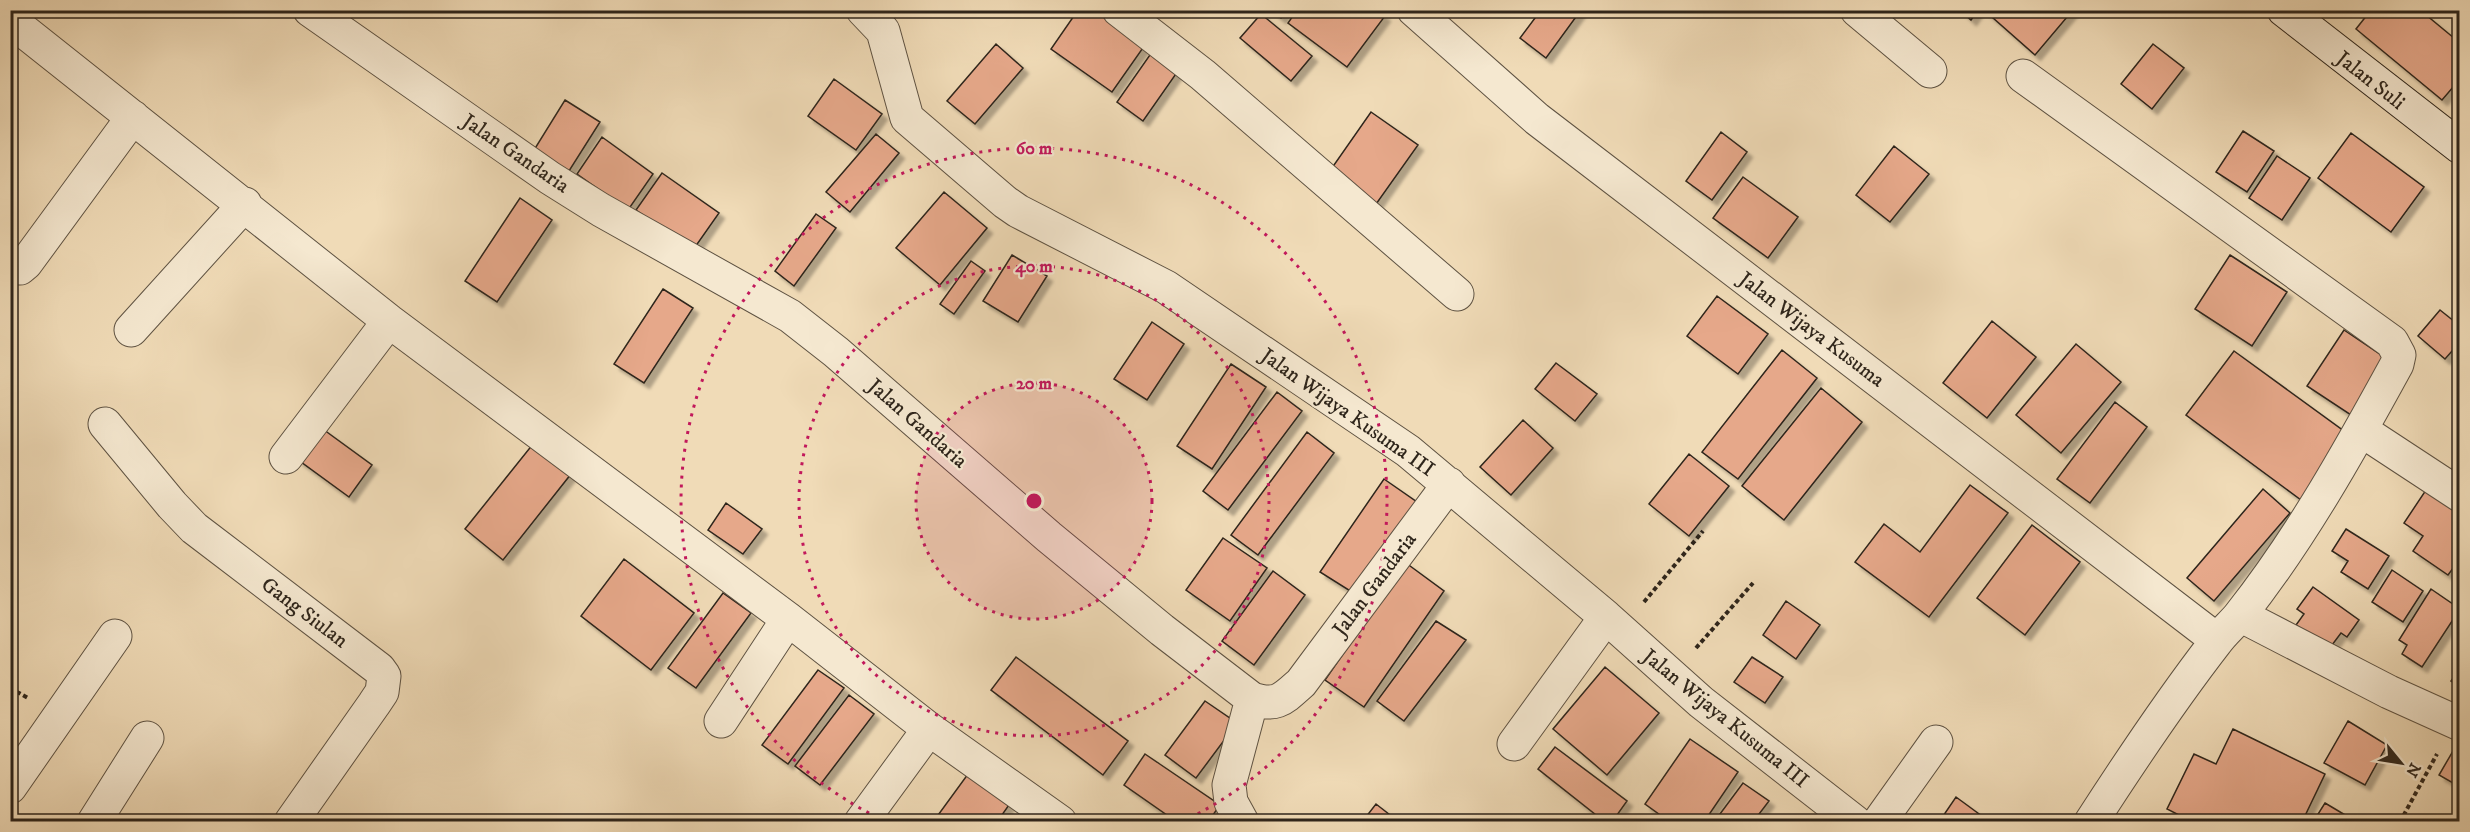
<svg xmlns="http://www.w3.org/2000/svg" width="2470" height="832" viewBox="0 0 2470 832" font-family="'IM FELL DW Pica',serif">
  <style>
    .building { fill: #e6a88a; stroke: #2e251b; stroke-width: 1.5; filter: url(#shadow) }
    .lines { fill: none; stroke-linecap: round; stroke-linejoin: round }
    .minor-casing { stroke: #5e5242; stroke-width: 35 }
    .secondary-casing { stroke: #2e251b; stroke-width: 35 }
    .path { stroke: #2e251b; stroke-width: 4; stroke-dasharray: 4.5 3; stroke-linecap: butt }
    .minor { stroke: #f5e8d0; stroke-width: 33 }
    .secondary { stroke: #f5e8d0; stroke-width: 33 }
    .ring { fill: none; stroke: #c2185b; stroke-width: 3; stroke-dasharray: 3 6 }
    .labels { text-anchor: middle; stroke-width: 4.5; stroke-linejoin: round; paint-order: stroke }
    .street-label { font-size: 21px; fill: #2e251b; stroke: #f5e8d0 }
    .centre { fill: #c2185b; stroke: #f5e8d0; stroke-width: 3 }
    .ring-label { font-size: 18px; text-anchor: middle; font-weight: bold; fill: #c2185b; stroke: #f5e8d0; stroke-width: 4.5; stroke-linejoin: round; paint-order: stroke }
  </style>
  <defs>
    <filter id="shadow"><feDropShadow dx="5.5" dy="5.5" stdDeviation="1.5" flood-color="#0004"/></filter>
  </defs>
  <rect width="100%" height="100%" fill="#f0dbb7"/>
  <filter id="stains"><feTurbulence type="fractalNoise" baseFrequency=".00333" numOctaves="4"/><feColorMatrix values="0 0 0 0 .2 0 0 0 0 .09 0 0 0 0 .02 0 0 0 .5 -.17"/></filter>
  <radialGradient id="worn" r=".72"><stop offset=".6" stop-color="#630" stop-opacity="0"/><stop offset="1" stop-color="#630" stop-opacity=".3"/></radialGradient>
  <path class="building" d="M1078,10h19l48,35 -33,47 -61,-43z
    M1271,10h15l-5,8z
    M1297,10h80l8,6 -38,51 -59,-44z
    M1541,10h40l-35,48 -26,-20z
    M1960,10h18l-7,10z
    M1984,10h89l-38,45z
    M2371,10h49l40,33v36l-18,21 -86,-71z
    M1261,14l51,42 -21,25 -51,-43z
    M996,44l27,24 -48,56 -28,-23z
    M2153,44l31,24 -32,41 -31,-25z
    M1152,52l26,19 -35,50 -26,-19z
    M834,79l48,35 -26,36 -48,-34z
    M565,100l35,22 -31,49 -35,-21z
    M1371,112l47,33 -44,62 -47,-32z
    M2243,131l31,20 -27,41 -31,-20z
    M1721,132l26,20 -35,48 -26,-19z
    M2351,133l73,54 -33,45 -73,-54z
    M876,134l23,19 -49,59 -24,-20z
    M602,137l51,37 -25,36 -51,-36z
    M1894,146l35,28 -39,48 -34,-27z
    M2277,156l33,22 -28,42 -33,-22z
    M662,173l57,40 -26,37 -57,-40z
    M1743,177l55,40 -30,41 -55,-40z
    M944,192l43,36 -47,57 -44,-37z
    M520,198l32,22 -55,82 -32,-21z
    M816,214l20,14 -42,58 -19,-15z
    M1012,255l35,21 -29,46 -35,-21z
    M2230,255l57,37 -35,54 -57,-37z
    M971,261l14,10 -31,43 -14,-10z
    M663,289l30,19 -49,75 -30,-19z
    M1717,296l51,38 -30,40 -51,-38z
    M2440,310l20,16v16l-15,17 -27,-23z
    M1992,321l44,36 -49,61 -44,-35z
    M1152,322l32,22 -37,56 -33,-21z
    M2344,330l46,31 -36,56 -47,-31z
    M2076,344l45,38 -60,71 -45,-38z
    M1782,350l35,28 -79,101 -36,-27z
    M2234,351l114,83 -47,66 -115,-85z
    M1556,363l41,31 -22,27 -40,-32z
    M1231,364l35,23 -54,82 -35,-23z
    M1821,388l41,34 -78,98 -42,-34z
    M1277,392l25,19 -74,99 -25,-19z
    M2115,402l32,25 -57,76 -33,-24z
    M1523,420l30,28 -42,47 -31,-28z
    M320,427l52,38 -23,32 -52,-38z
    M1307,432l27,21 -76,102 -27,-20z
    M533,444l38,30 -68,86 -38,-31z
    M1689,454l40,32 -40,50 -40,-32z
    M1384,479l33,23 -62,92 -35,-22z
    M1970,485l38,28 -79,104 -74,-55 29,-38 36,28z
    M2263,489l27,24 -76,88 -27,-23z
    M2426,490l34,23v46l-12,16 -35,-24 10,-15 -19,-13z
    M726,503l36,26 -19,25 -35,-24z
    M2032,525l48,37 -55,73 -48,-37z
    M2346,529l43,27 -21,33 -27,-17 7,-11 -16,-10z
    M1223,538l44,30 -37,53 -44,-31z
    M624,559l70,54 -43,57 -70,-54z
    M1406,563l38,28 -80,116 -39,-27z
    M2392,570l31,21 -20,31 -31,-20z
    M1273,571l32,24 -51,70 -32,-24z
    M2313,587l46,33 -12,17 -6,-4 -12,16 -33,-24 8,-11 -7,-5z
    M2431,589l29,20 -38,58 -20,-13 5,-9 -8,-5z
    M723,593l28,20 -55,75 -28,-20z
    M1786,601l34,24 -24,34 -33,-24z
    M1436,621l30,19 -62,81 -27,-20z
    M1016,657l112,84 -25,34 -112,-85z
    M1752,657l31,20 -18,26 -31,-21z
    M1605,667l54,46 -52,62 -54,-46z
    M2460,668v19l-9,-6z
    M818,670l26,18 -56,76 -26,-19z
    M849,695l25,19 -54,71 -25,-19z
    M1205,701l32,22 -41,55 -31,-23z
    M2348,721l39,24 -22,40 -41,-22z
    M2233,729l92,45 -23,48h-114l1,-2 -22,-11 27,-55 22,10z
    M1690,739l48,33 -34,50h-34l-25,-18z
    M2460,739v48l-21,-12z
    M1555,747l72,54 -15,21h-7l-67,-53z
    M1145,754l75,51 -12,17h-31l-53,-37z
    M968,774l41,31 -12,17h-64z
    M1743,783l26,18 -16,21h-39z
    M1956,797l34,25h-51z
    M2325,803l32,19h-44z
    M1376,804l23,18h-37z
    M1028,806l19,16h-32z"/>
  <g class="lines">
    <g class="minor-casing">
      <path id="minor" d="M310,10l240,168 51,32 189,106 46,36 213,185 113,93 90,69c25,8 31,0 49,-16l148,-199
        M863,10l20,21 24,87 98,84 13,9 148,76 242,164 198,166 95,85 154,120
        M1119,10l84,65 254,219
        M1414,10l123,109 680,521
        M1857,10l73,61
        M10,20l379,301 399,298 141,110 131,93
        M2023,76l369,266 7,13 -2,9c-47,86 -96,174 -157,251 -7,9 -17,17 -24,27 -45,58 -85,118 -125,180
        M10,266l10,2 6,-5 107,-146
        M131,330l114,-126
        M105,424l67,81 22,23 185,141 5,7 -2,16 -8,12 -83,118
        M2361,430l99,65
        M286,457l103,-136
        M2240,615l149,77 71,32
        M721,721l67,-102
        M1514,744l92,-127
        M10,787l105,-151
        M94,822l53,-84
        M861,822l68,-93
        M1242,822l-11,-20 -2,-17 23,-86
        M1879,822l57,-80"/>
    </g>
    <g class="secondary-casing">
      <path id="secondary" d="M2284,10l176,137"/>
    </g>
    <path class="path" d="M1644,602l59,-71
      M1696,648l57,-65
      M10,688l18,10
      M2400,822l37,-68"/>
    <use href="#minor" class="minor"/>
    <use href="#secondary" class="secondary"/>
  </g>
  <circle cx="1034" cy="501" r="118" fill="#c2185b" fill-opacity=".12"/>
  <g class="ring">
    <circle cx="1034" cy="501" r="118"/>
    <circle cx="1034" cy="501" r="235"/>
    <path d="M885 821A353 353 0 1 1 1183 821"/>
  </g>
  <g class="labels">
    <g class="street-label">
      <text transform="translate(2371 80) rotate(38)" y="7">Jalan Suli</text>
      <text transform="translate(516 153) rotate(34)" y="7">Jalan Gandaria</text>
      <text transform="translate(1812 329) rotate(37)" y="7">Jalan Wijaya Kusuma</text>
      <text transform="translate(1348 412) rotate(35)" y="7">Jalan Wijaya Kusuma III</text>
      <text transform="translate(918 423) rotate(41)" y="7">Jalan Gandaria</text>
      <text transform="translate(1374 584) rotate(-53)" y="7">Jalan Gandaria</text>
      <text transform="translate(305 612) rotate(37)" y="7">Gang Siulan</text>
      <text transform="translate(1726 718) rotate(39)" y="7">Jalan Wijaya Kusuma III</text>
    </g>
  </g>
  <circle cx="1034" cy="501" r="9" class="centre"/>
  <g class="ring-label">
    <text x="1034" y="154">60 m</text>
    <text x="1034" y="272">40 m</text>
    <text x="1034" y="389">20 m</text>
  </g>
  <rect width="2470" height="832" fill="none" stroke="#f0dbb7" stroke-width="36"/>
  <rect x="12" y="12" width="2446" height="808" fill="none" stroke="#2e251b" stroke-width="3"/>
  <rect x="18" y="18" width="2434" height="796" fill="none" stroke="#2e251b" stroke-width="1.5"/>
  <g transform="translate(2401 763) rotate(120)" stroke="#f5e8d0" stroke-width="4.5" paint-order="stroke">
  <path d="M0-4.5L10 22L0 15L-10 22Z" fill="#2e251b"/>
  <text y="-9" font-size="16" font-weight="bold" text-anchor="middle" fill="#2e251b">N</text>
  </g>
  <rect width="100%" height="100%" filter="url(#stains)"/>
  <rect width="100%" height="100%" fill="url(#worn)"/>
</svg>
